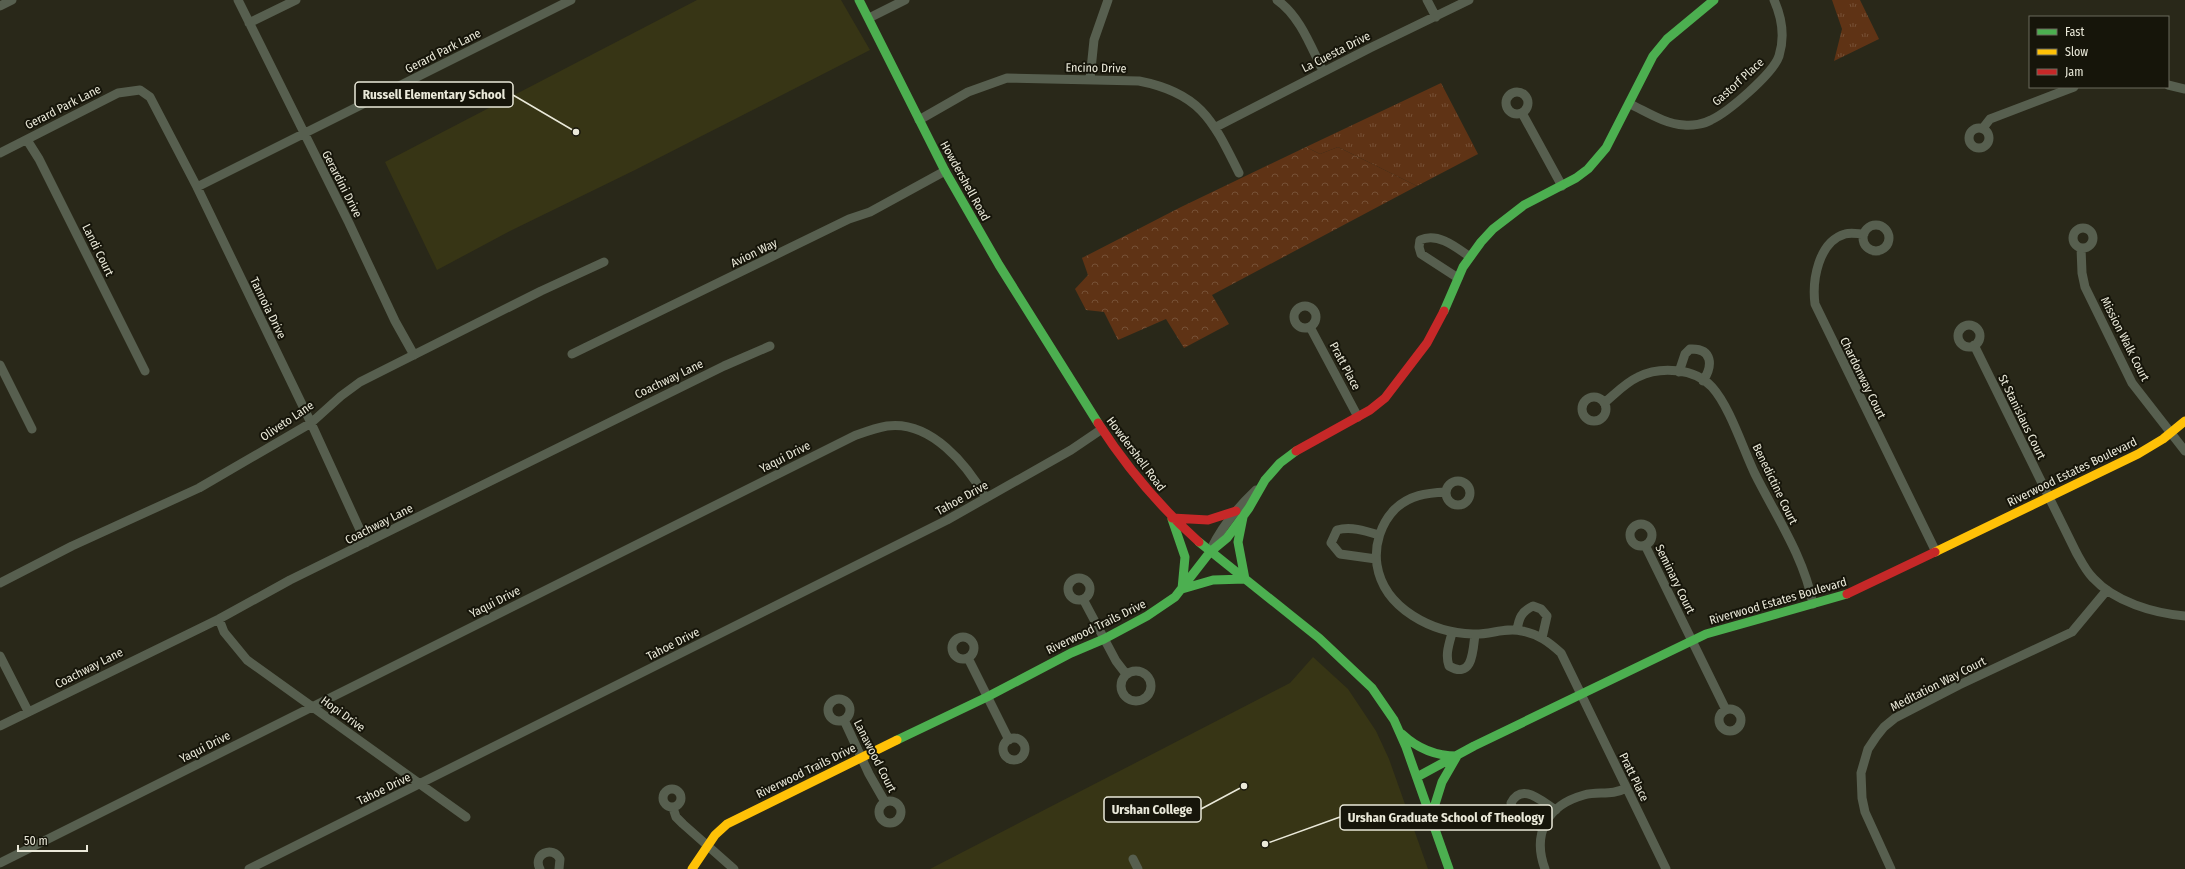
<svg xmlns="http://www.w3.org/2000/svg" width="2185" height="869" viewBox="0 0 2185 869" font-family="'Fira Sans Condensed',sans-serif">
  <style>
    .built { fill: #373515 }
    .grass { fill: url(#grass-tufts) }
    .forest { fill: url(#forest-crowns) }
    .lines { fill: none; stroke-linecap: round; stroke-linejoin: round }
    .street { stroke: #575f4f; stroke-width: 9 }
    .fast { stroke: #4caf50; stroke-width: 9 }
    .slow { stroke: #ffc107; stroke-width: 9 }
    .jam { stroke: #c62828; stroke-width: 9 }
    .labels { text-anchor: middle; stroke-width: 4; stroke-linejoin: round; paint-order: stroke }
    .street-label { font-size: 12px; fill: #eae9d9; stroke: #16150a }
    .leader { fill: none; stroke: #eae9d9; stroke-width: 1.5 }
    .callout-dot { fill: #eae9d9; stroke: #16150a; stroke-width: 1.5 }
    .callout { fill: #16150a; stroke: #eae9d9; stroke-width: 1.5 }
    .callout-label { font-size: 13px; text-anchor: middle; font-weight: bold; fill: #eae9d9 }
  </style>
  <defs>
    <pattern id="grass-tufts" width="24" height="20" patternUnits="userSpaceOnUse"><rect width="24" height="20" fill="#5f3315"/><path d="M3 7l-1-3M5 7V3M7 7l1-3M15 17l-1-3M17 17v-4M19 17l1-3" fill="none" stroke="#765136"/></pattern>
    <pattern id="forest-crowns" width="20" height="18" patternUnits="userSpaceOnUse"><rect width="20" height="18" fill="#5f3315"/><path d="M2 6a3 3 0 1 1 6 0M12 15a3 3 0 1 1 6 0" fill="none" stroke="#765136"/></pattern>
  </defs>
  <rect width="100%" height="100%" fill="#292819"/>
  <path class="built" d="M697,0h144l29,50 -235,120 -125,61 -73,39 -52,-108z
    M1313,657l35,32 28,42 13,28 39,110h-498l360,-186z"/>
  <path class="grass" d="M1832,0h28l19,39 -45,22 8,-32z
    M1441,83l37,71 -61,32 -79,-39 -18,7 -14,-7z"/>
  <path class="forest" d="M1306,147l14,7 18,-7 79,39 -205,109 17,29 -45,24 -18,-29 -48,21 -14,-28 -18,-2 -11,-21 13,-14 -6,-17 99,-51z"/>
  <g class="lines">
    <path class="street" d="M238,0l111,223 46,98 19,34
      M1277,0c23,16 34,47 46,71
      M1427,0l9,17
      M0,6l12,-6
      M869,18l36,-18
      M249,23l47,-23
      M1090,79l4,-39 14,-40
      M2168,85l17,4
      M1506 103a11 11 0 1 1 22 0a11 11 0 1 1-22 0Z
      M1630,104c17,8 35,20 54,21 8,1 20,-1 27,-5 17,-8 62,-46 68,-64 6,-19 3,-38 -5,-56
      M1522,113l40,73
      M919,120l49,-28 39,-14 132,3c62,12 74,40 100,92
      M1216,127l154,-79 99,-48
      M1969 138a10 10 0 1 1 20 0a10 10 0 1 1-20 0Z
      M1983,128l7,-9 84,-32
      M27,140l12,19 106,212
      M0,153l118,-60 22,-3 10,7 47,90 114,236 55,120
      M197,187l374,-187
      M1863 238a13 13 0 1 1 26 0a13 13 0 1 1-26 0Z
      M2073 238a10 10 0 1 1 20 0a10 10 0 1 1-20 0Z
      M1864,234c-5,0 -13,-2 -19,0 -27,8 -33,47 -30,70l121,248
      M2081,248l1,25 3,14 47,96 53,68
      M1458,278l-37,-24 -2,-7 1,-7c18,-8 36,7 50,17
      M1294 317a11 11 0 1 1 22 0a11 11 0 1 1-22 0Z
      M1958 336a11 11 0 1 1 22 0a11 11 0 1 1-22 0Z
      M1310,327l48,90
      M1974,345l102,207c5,9 10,19 17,26 22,24 60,35 92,38
      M572,354l277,-135 21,-7 75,-41
      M0,365l32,64
      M1679,372l6,-18 5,-5c23,-1 23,17 13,32
      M1582 409a12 12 0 1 1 24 0a12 12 0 1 1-24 0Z
      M1604,403c11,-9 21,-20 34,-26 22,-11 57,-9 74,10 18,20 31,62 43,87 21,42 49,83 58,130
      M1446 493a12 12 0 1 1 24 0a12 12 0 1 1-24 0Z
      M1446,492c-20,1 -36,3 -51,17 -14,14 -21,36 -18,56 7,44 56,68 96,69 17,1 32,-7 49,-3 16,3 27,11 39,22l105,216
      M1630 535a11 11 0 1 1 22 0a11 11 0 1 1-22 0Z
      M1645,545l81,165
      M1211,549c11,-23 27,-42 45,-59
      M1376,559l-36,-5 -9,-11 6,-13c14,-4 29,1 42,5
      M1068 589a11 11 0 1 1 22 0a11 11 0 1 1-22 0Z
      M0,583l72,-37 127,-58 112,-65 30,-27 19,-14 181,-91 63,-29
      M1083,599l33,62 10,13
      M219,619l5,13 23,28 219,157
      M1517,630c2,-12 4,-18 16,-24l8,3 6,7 -5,22
      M1452,633c-3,11 -7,22 -3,33 24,14 24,-16 26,-32
      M952 648a11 11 0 1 1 22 0a11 11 0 1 1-22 0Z
      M0,656l28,55
      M968,658l41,82
      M1121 686a15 15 0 1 1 30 0a15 15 0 1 1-30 0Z
      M828 710a11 11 0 1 1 22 0a11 11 0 1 1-22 0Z
      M1719 720a11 11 0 1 1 22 0a11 11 0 1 1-22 0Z
      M844,720l25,54 16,28
      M0,726l219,-107 71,-39 434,-214 46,-20
      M1003 749a11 11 0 1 1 22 0a11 11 0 1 1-22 0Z
      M663 798a9 9 0 1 1 18 0a9 9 0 1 1-18 0Z
      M879 812a11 11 0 1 1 22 0a11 11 0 1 1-22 0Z
      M673,808l3,9 7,7 51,45
      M1543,828c-13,-5 -29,-9 -32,-25 11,-21 30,-2 45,7
      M1133,859l5,10
      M0,863l854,-427c11,-4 21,-8 33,-10 44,-6 80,39 99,72
      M249,869l698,-349 124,-70 31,-21
      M540,869c-8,-15 13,-24 20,-10l-1,10
      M1545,869c-13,-35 2,-64 39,-74 14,-4 28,1 42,-7
      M1891,869l-26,-57 -3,-14 -1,-25 7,-24 8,-12 8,-10 11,-9 64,-33 113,-53 35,-42"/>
    <path class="fast" d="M859,0l86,171 54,94 99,158
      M1444,311l19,-44 18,-25 12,-13 31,-24 52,-27 12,-9 18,-21 47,-92 14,-17 47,-39
      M1243,517l-5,25 7,37
      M1172,519l13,38 -3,32
      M1199,542l120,96 53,50 22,32 12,27 43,122
      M1182,589l31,-9 32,-1
      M1402,734c16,15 33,22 55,22
      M897,740l90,-43 84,-44 33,-14 43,-23 28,-19 35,-45 17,-14 22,-30 16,-28 15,-17 16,-12
      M1417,777l57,-31 232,-112 141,-40
      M1431,817l11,-35 15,-26"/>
    <path class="slow" d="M1935,552l203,-98 25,-15 22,-18
      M692,869l23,-34 12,-11 170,-84"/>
    <path class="jam" d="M1098,423c29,45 62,84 101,119
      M1296,451l74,-41 15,-12 42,-55 17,-32
      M1172,518l36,2 28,-9
      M1847,594l88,-42"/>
  </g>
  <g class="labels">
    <g class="street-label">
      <text transform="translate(443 51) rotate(-27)" y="4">Gerard Park Lane</text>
      <text transform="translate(1336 52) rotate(-27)" y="4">La Cuesta Drive</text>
      <text transform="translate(1096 68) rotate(1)" y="4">Encino Drive</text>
      <text transform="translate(1738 82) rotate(-42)" y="4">Gastorf Place</text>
      <text transform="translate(63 107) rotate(-27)" y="4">Gerard Park Lane</text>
      <text transform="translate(965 181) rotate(61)" y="4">Howdershell Road</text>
      <text transform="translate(342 184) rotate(63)" y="4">Gerardini Drive</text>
      <text transform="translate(98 250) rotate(64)" y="4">Landi Court</text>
      <text transform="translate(754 253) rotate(-26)" y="4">Avion Way</text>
      <text transform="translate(268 308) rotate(64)" y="4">Tannoia Drive</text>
      <text transform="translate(2125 339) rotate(63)" y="4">Mission Walk Court</text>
      <text transform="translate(1345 366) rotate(62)" y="4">Pratt Place</text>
      <text transform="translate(1863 378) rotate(64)" y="4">Chardonway Court</text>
      <text transform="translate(669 379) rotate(-26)" y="4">Coachway Lane</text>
      <text transform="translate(2022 417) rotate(64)" y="4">St Stanislaus Court</text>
      <text transform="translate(287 421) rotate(-34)" y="4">Oliveto Lane</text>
      <text transform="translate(1136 454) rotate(53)" y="4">Howdershell Road</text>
      <text transform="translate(785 457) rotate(-27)" y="4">Yaqui Drive</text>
      <text transform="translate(2072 472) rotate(-26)" y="4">Riverwood Estates Boulevard</text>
      <text transform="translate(1775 484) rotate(64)" y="4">Benedictine Court</text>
      <text transform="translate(962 498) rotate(-29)" y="4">Tahoe Drive</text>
      <text transform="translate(379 524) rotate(-27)" y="4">Coachway Lane</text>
      <text transform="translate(1675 579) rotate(64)" y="4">Seminary Court</text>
      <text transform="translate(1778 601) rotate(-16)" y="4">Riverwood Estates Boulevard</text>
      <text transform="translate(495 602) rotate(-27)" y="4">Yaqui Drive</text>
      <text transform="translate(1096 627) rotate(-26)" y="4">Riverwood Trails Drive</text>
      <text transform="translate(673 644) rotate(-27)" y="4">Tahoe Drive</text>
      <text transform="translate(89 668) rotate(-27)" y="4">Coachway Lane</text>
      <text transform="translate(1938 684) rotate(-27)" y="4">Meditation Way Court</text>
      <text transform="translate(343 714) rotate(36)" y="4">Hopi Drive</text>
      <text transform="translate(205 747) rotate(-27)" y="4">Yaqui Drive</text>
      <text transform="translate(875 756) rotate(63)" y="4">Lanawood Court</text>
      <text transform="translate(806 771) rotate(-26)" y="4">Riverwood Trails Drive</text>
      <text transform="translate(1634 777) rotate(64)" y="4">Pratt Place</text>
      <text transform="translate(384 789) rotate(-26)" y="4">Tahoe Drive</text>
    </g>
  </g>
  <path class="leader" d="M576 132L513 95M1244 786L1201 809M1265 844L1340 817"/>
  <g class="callout-dot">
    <circle cx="576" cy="132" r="4"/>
    <circle cx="1244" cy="786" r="4"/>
    <circle cx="1265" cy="844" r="4"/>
  </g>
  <g class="callout">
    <rect x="355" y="82" width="158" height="25" rx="4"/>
    <rect x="1104" y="797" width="97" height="25" rx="4"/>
    <rect x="1340" y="805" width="212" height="25" rx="4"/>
  </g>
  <g class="callout-label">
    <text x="434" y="99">Russell Elementary School</text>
    <text x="1152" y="814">Urshan College</text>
    <text x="1446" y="822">Urshan Graduate School of Theology</text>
  </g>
  <rect x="2029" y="16" width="140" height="72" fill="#16150a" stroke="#6b6a5d"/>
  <rect x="2037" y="29" width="20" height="6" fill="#4caf50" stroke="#6b6a5d"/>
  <text x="2065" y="36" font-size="12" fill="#eae9d9">Fast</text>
  <rect x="2037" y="49" width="20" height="6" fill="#ffc107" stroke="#6b6a5d"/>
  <text x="2065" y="56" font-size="12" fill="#eae9d9">Slow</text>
  <rect x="2037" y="69" width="20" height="6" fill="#c62828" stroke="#6b6a5d"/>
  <text x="2065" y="76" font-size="12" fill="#eae9d9">Jam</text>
  <path d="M18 845v6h69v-6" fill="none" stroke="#eae9d9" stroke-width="2"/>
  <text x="24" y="845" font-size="12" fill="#eae9d9" stroke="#16150a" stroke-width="3" paint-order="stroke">50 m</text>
</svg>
